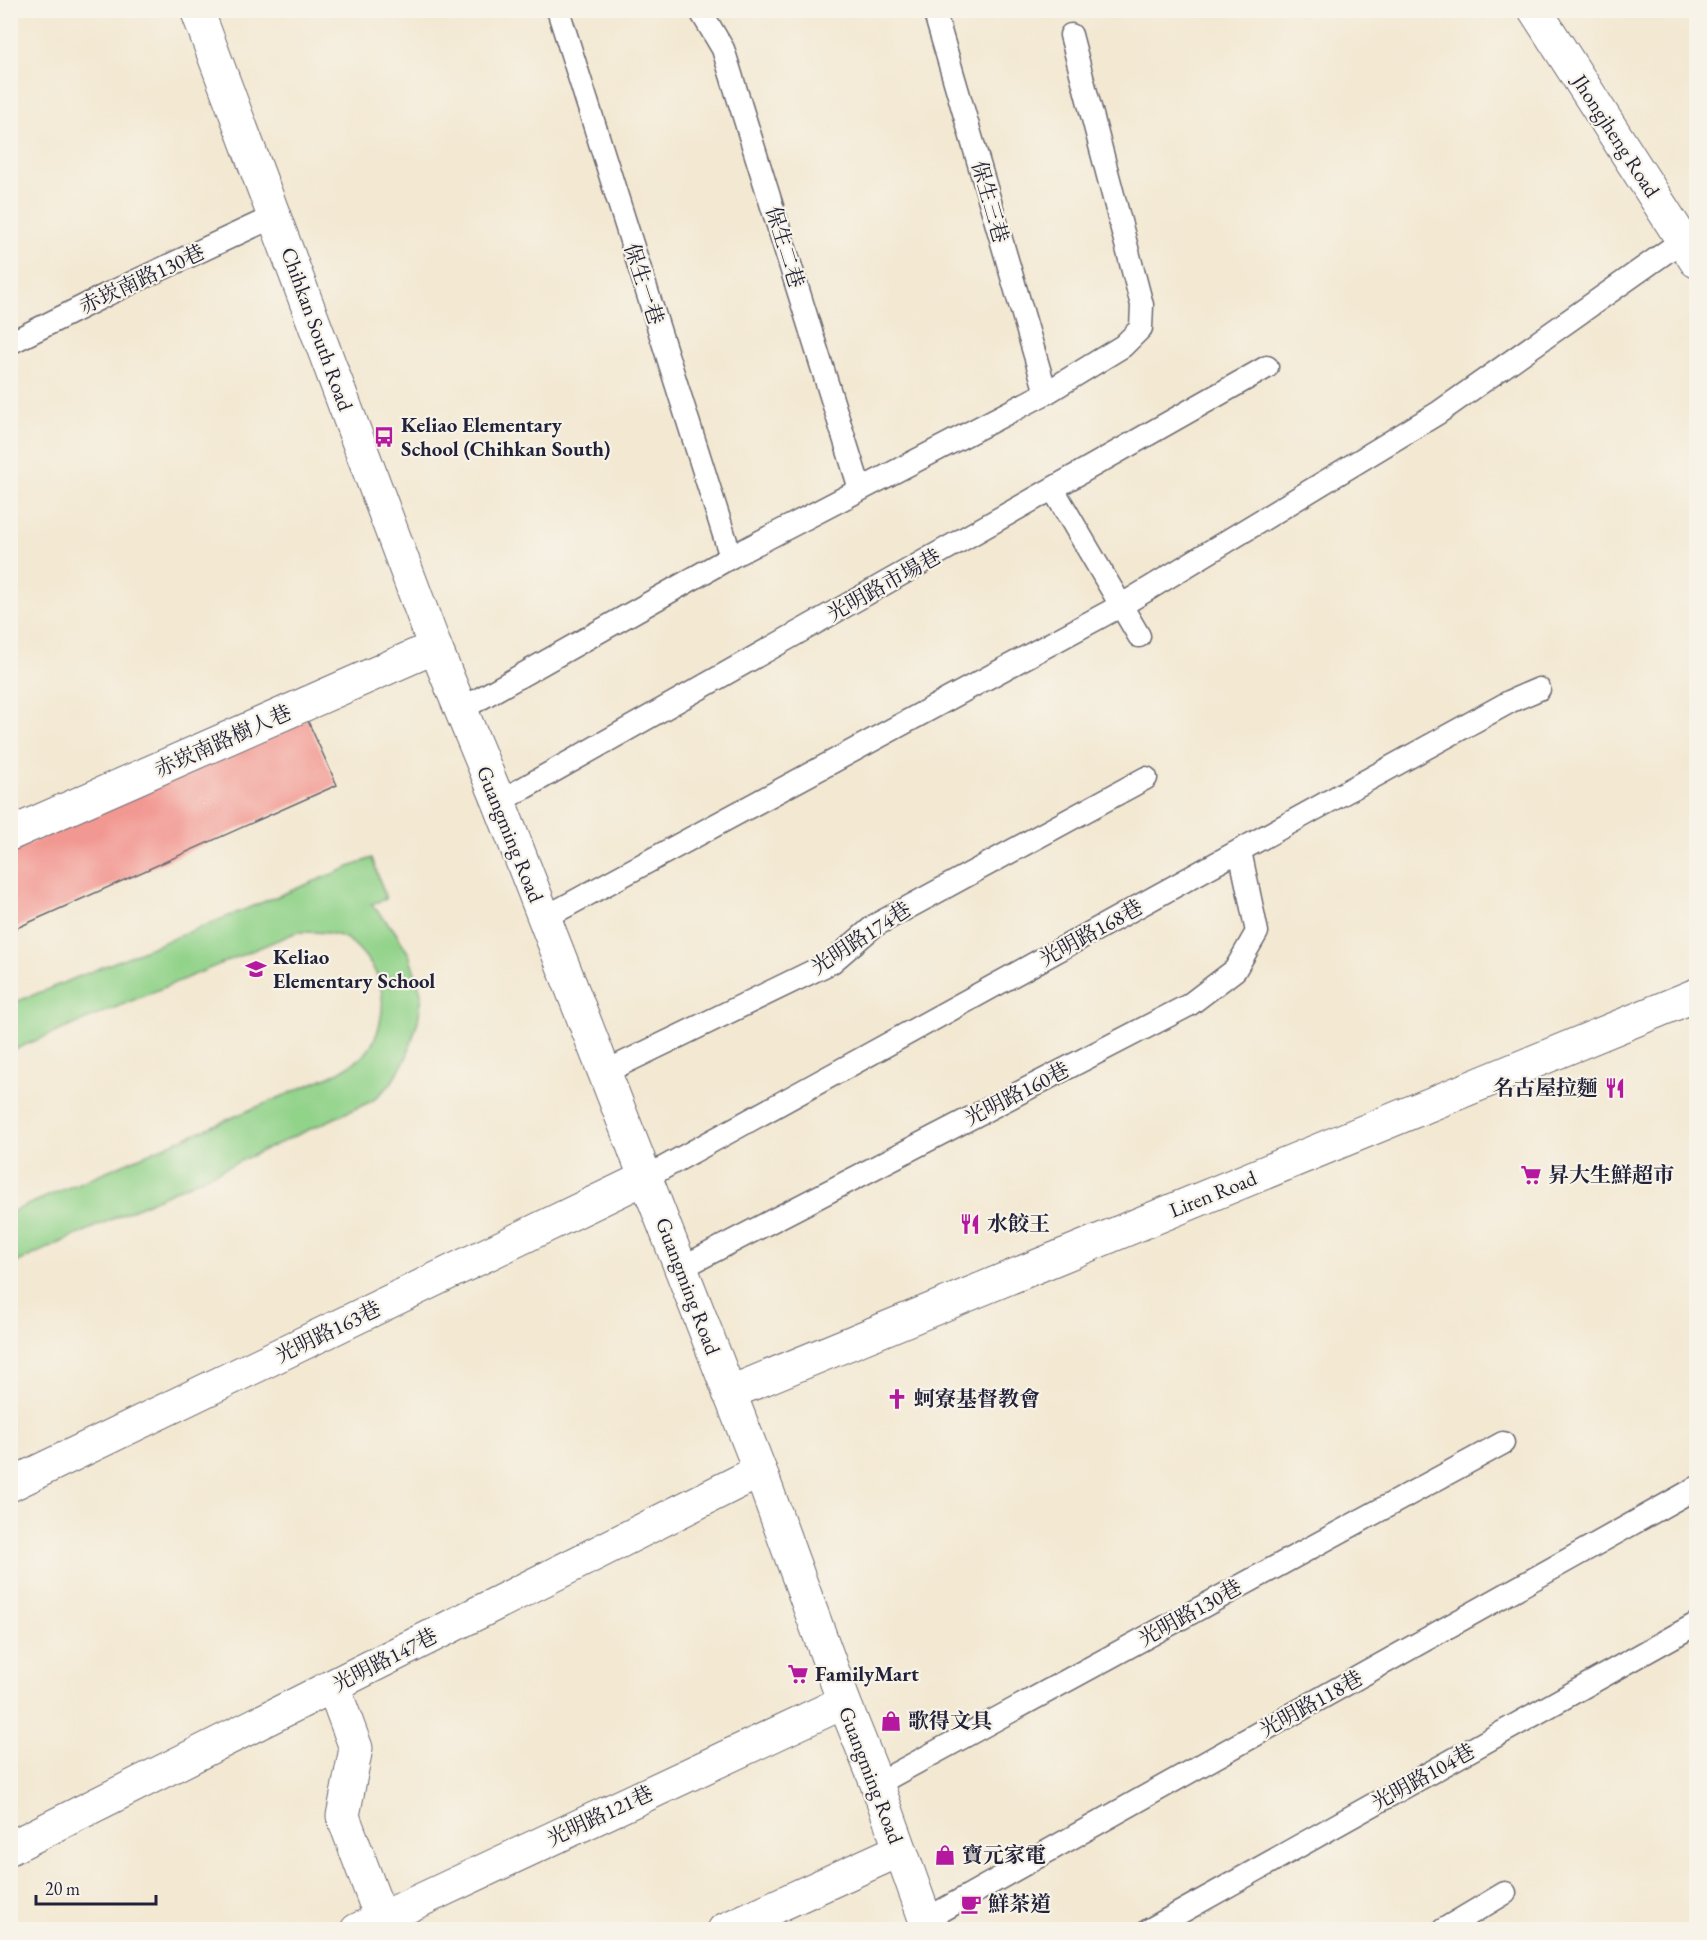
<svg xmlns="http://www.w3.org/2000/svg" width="1707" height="1940" viewBox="0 0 1707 1940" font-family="'EB Garamond','Noto Serif TC',serif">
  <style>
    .green { fill: #92d38a; stroke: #5a7a62; stroke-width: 1.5 }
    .building { fill: #f29892 }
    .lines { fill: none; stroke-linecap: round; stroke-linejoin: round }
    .service-casing { stroke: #6b6770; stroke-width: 25 }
    .minor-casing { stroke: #6b6770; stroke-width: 35 }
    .tertiary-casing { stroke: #6b6770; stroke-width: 35 }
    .service { stroke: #fff; stroke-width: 22 }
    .minor { stroke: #fff; stroke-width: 33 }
    .tertiary { stroke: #fff; stroke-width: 33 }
    .labels { text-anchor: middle; stroke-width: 4.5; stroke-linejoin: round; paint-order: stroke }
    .street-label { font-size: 21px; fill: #22223b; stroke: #f7f3e8 }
    .poi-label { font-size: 21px; font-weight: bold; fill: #22223b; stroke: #f7f3e8; text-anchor: start }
  </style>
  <rect width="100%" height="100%" fill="#f7f3e8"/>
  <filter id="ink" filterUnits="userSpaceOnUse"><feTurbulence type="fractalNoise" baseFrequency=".0167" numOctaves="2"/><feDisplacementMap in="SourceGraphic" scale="12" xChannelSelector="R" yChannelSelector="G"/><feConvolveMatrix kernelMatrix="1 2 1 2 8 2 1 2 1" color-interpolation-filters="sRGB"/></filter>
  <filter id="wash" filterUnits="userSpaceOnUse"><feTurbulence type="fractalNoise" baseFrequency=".008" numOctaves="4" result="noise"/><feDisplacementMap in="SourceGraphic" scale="24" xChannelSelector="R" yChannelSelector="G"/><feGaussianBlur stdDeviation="1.35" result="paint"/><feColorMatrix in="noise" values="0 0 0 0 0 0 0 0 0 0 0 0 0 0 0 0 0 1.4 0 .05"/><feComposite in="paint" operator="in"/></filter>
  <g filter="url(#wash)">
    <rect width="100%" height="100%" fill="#f3e8d2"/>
    <path class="green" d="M372,858l14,41 -15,5 23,26 15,24 13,42 -4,25 -12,38 -16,26 -18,16 -361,164v-53l328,-140c8,-5 19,-11 26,-18 15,-16 20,-46 16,-66 -3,-18 -20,-39 -34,-49 -13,-8 -35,-7 -50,-7l-286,119v-47z"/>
    <g id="blocks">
      <path class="building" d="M307,719l30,66 -327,146v-79z"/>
    </g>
  </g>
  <g filter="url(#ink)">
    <use href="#blocks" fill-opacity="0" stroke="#6b6770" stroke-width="1.5"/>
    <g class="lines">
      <g class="service-casing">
        <path id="service" d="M558,10l173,547
          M700,10l23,39 137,440
          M934,10l112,383
          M10,343l98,-49 167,-78
          M1053,489l86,147
          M460,710l271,-153 315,-164 77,-47 18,-18 1,-23 -71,-270
          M499,802l768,-435
          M544,918l578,-313 316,-192 245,-173
          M603,1073l229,-111 42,-36 272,-148
          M645,1178l866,-477 28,-12
          M681,1268l508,-263 46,-35 22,-38 -17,-81
          M877,1784l626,-341
          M925,1920l771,-432
          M1149,1930l547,-306
          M1443,1930l62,-37"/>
      </g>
      <g class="minor-casing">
        <path id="minor" d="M1535,10l161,251
          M10,834l425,-187
          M729,1393l967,-398
          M10,1485l635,-307
          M333,1686l23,62 -13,68 38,102
          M10,1848l750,-377
          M357,1930l487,-228
          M724,1930l176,-80"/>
      </g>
      <g class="tertiary-casing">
        <path id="tertiary" d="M197,10l238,637 64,155 261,669 84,231 33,82 52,146"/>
      </g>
      <use href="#service" class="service"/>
      <use href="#minor" class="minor"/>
      <use href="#tertiary" class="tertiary"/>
    </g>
  </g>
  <defs>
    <g id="bus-bare" transform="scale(1.62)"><path d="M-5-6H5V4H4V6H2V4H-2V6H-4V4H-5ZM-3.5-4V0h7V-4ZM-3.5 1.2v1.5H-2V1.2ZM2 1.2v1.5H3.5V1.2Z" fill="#b5179e" stroke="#f7f3e8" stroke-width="2.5" paint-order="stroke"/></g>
    <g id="school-bare" transform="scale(1.62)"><path d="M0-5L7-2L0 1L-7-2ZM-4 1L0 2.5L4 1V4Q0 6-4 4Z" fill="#b5179e" stroke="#f7f3e8" stroke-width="2.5" paint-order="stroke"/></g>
    <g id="restaurant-bare" transform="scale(1.62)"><path d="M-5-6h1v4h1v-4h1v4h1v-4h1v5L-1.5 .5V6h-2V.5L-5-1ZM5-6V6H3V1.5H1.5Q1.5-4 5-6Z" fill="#b5179e" stroke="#f7f3e8" stroke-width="2.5" paint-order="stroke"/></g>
    <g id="supermarket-bare" transform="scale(1.62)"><path d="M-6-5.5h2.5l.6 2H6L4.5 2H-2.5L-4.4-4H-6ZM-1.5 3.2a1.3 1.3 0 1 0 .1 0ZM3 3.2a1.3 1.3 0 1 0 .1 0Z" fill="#b5179e" stroke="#f7f3e8" stroke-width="2.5" paint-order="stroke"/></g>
    <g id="church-bare" transform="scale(1.62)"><path d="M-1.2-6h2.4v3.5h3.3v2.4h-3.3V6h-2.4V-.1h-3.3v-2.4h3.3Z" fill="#b5179e" stroke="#f7f3e8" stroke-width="2.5" paint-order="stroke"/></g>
    <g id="shop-bare" transform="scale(1.62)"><path d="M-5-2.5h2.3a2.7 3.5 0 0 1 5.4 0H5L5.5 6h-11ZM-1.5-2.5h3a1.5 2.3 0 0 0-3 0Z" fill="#b5179e" stroke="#f7f3e8" stroke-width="2.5" paint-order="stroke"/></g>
    <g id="cafe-bare" transform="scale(1.62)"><path d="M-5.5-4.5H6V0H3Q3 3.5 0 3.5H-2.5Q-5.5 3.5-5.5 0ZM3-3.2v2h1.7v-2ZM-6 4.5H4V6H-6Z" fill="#b5179e" stroke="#f7f3e8" stroke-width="2.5" paint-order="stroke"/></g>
  </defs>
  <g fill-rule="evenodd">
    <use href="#bus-bare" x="384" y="437"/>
    <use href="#school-bare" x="256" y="969"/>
    <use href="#restaurant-bare" x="1615" y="1088"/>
    <use href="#supermarket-bare" x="1531" y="1175"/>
    <use href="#restaurant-bare" x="970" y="1224"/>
    <use href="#church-bare" x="897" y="1399"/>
    <use href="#supermarket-bare" x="798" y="1674"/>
    <use href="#shop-bare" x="891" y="1721"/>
    <use href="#shop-bare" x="945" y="1855"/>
    <use href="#cafe-bare" x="971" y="1904"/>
  </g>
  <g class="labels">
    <g class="street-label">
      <text transform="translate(1616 136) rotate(57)" y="7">Jhongjheng Road</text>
      <text transform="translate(990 202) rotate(74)" y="7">保生三巷</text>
      <text transform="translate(785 247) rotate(73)" y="7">保生二巷</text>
      <text transform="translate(142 279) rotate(-25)" y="7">赤崁南路130巷</text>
      <text transform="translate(644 284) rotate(72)" y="7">保生一巷</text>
      <text transform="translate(317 329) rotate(70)" y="7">Chihkan South Road</text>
      <text transform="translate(884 585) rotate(-29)" y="7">光明路市場巷</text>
      <text transform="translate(223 741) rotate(-24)" y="7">赤崁南路樹人巷</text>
      <text transform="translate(510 834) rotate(68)" y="7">Guangming Road</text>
      <text transform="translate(1091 933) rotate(-29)" y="7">光明路168巷</text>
      <text transform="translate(861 938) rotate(-33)" y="7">光明路174巷</text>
      <text transform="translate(1017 1094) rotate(-27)" y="7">光明路160巷</text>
      <text transform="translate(1213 1194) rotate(-22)" y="7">Liren Road</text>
      <text transform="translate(688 1286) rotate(69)" y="7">Guangming Road</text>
      <text transform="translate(328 1332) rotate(-26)" y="7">光明路163巷</text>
      <text transform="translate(1190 1613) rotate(-29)" y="7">光明路130巷</text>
      <text transform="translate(385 1660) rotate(-27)" y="7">光明路147巷</text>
      <text transform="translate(1311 1704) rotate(-29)" y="7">光明路118巷</text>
      <text transform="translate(871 1775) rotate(69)" y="7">Guangming Road</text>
      <text transform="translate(1423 1777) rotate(-29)" y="7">光明路104巷</text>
      <text transform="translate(600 1816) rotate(-25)" y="7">光明路121巷</text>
    </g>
    <g class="poi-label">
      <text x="401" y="432">Keliao Elementary<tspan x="401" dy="24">School (Chihkan South)</tspan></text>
      <text x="273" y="964">Keliao<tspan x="273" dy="24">Elementary School</tspan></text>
      <text x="1598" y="1095" text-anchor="end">名古屋拉麵</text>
      <text x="1548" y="1182">昇大生鮮超市</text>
      <text x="987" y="1231">水餃王</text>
      <text x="914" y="1406">蚵寮基督教會</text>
      <text x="815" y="1681">FamilyMart</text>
      <text x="908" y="1728">歌得文具</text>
      <text x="962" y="1862">寶元家電</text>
      <text x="988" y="1911">鮮茶道</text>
    </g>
  </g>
  <rect width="1707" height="1940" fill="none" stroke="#f7f3e8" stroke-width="36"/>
  <path d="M36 1895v9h120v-9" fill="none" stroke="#22223b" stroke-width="3"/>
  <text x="45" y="1895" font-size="18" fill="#22223b" stroke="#f7f3e8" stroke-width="4.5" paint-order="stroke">20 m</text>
</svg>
